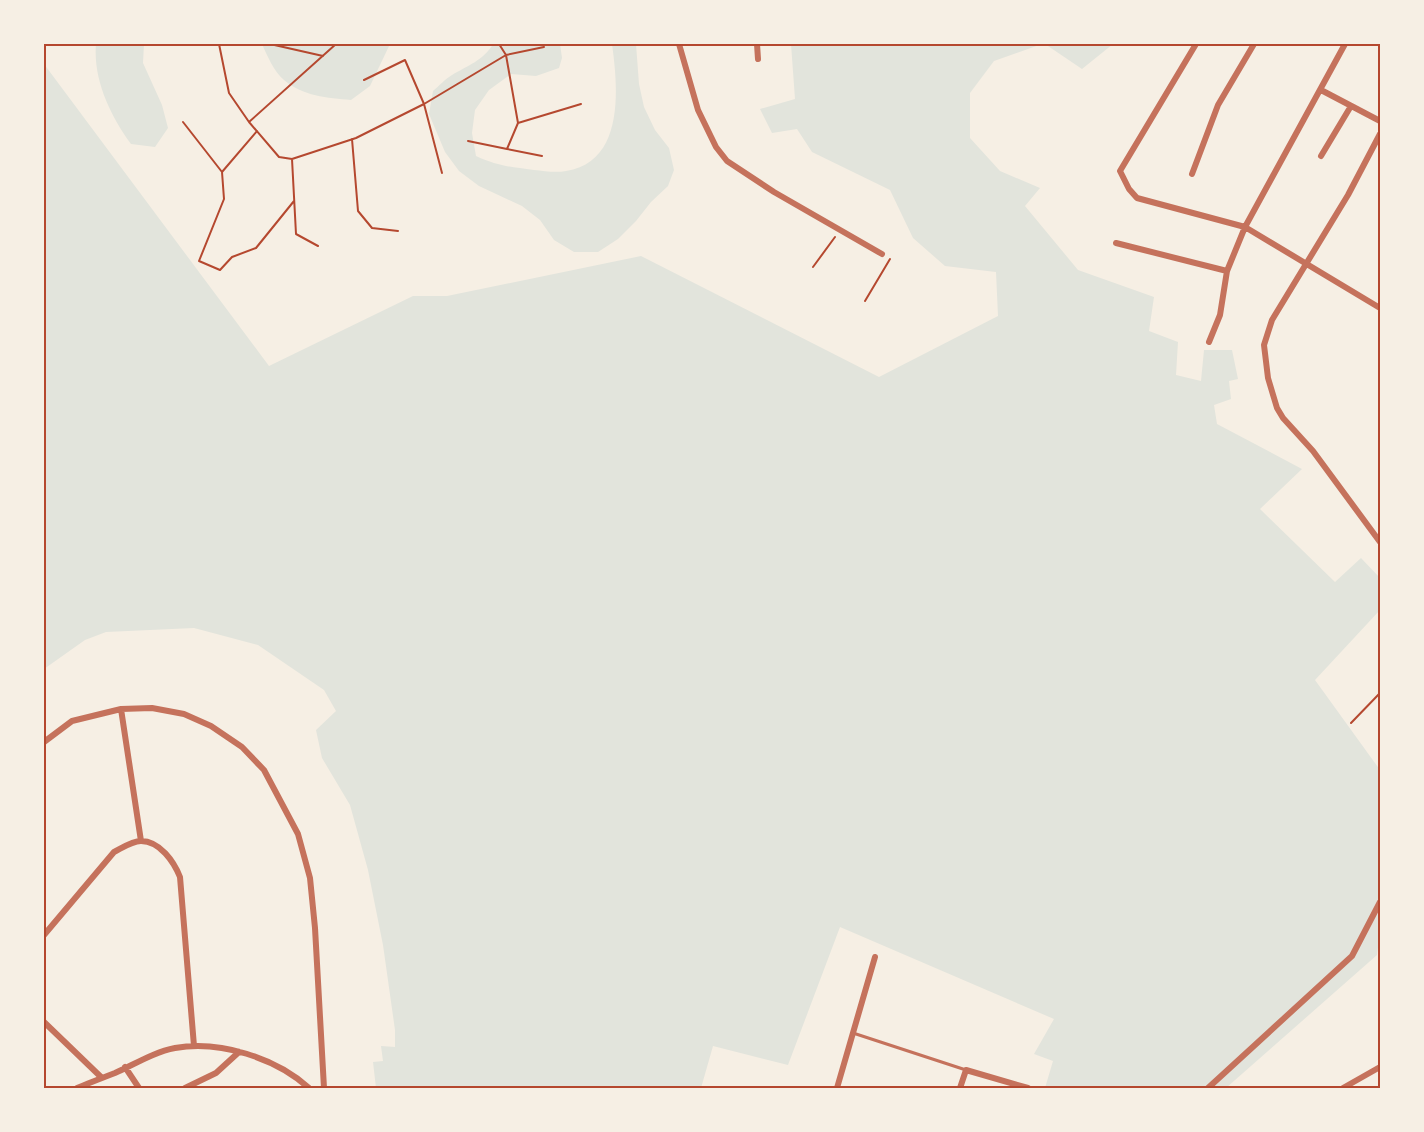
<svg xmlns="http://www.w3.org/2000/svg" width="1424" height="1132" viewBox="0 0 1424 1132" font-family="Cabin,sans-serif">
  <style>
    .green { fill: #e2e4dc }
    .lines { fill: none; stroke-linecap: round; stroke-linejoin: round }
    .path { stroke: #b5482f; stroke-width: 2 }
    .service { stroke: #c5725c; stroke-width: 3 }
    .minor { stroke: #c5725c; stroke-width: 6 }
    .neatline { fill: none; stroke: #b5482f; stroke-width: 2 }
  </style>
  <rect width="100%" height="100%" fill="#f6efe4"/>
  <path class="green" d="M96,44h48l-1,19 19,42 6,23 -13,19 -24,-3c-21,-29 -38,-65 -35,-100z
    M262,44h128l-20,42 -19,14c-23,-2 -49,-4 -67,-20 -10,-8 -17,-25 -22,-36z
    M493,44h67l2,14 -3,10 -23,8 -25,-2 -22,16 -14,20 -3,23 4,23c22,10 34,11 58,14 10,1 22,3 32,1 59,-9 52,-84 46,-127h24l3,40 5,23 11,23 14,18 5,22 -6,16 -17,16 -15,19 -18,18 -20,13h-24l-20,-12 -14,-20 -18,-14 -43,-20 -20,-15 -14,-19 -16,-38 4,-23c6,-5 12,-12 19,-16 15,-9 32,-15 41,-31z
    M791,44h251l-48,17 -24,32v45l30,33 40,17 -15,18 53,64 76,27 -5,34 29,11 -2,33 25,6 3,-31h28l6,29 -9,2 2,18 -17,6 3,19 85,45 -42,40 75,73 26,-24 19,20v32l-65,70 65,90v162l-3,23 -151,133h-181l8,-27 -19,-7 20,-35 -214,-92 -52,138 -75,-19 -12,42h-325l-3,-26 10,-1 -2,-15 14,1v-17l-12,-85 -15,-75 -18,-65 -28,-47 -6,-28 20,-19 -12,-21 -66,-45 -64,-17 -88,4 -21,8 -41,29v-605l225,302 144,-70h34l194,-40 238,121 119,-61 -2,-44 -51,-6 -32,-28 -23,-48 -78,-38 -15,-23 -25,4 -12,-24 35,-10z
    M1045,44h68l-31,25z"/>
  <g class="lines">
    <path class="path" d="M219,44l10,49 20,29 30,35 13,2 64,-21 68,-34 82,-49 38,-8
      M270,44l53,12
      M364,80l41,-20 19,44 18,69
      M183,122l39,50 2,27 -25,62 21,9 12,-13 24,-9 38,-47
      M249,122l87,-78
      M518,123l63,-19
      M352,139l6,72 14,17 26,3
      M468,141l39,8 11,-26 -12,-68 -7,-11
      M507,149l35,7
      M292,159l4,75 22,12
      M222,172l35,-41
      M813,267l22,-30
      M865,301l25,-42
      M1351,723l29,-30"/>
    <path class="service" d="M853,1033l113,37"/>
    <path class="minor" d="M679,44l19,66 18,37 11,14 47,31 108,62
      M757,44l1,15
      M1196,44l-76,127 9,18 8,9 108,29 135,81
      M1321,90l59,31
      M1380,134l-32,61 -76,125 -8,25 4,33 9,30 6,10 30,33 67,91
      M1321,156l30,-50
      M1192,174l26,-69 36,-61
      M1116,243l111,28
      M1209,342l11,-27 7,-44 18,-44 100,-183
      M121,709l20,132
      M44,742l28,-21 49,-12 31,-1 32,6 27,12 31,21 22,23 34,64 12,44 5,50 9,160
      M44,935l70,-83c8,-4 18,-11 27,-11 19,0 33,21 39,36l14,169
      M44,1022l57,55
      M125,1067l14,21
      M77,1088c12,-5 25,-10 38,-15 20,-9 39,-21 60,-25 45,-8 101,10 134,40
      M185,1088l31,-15 23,-21
      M837,1088l38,-131
      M960,1088l6,-18 62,18
      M1208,1088l144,-132 28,-54
      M1343,1088l37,-21"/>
  </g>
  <rect width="1424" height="1132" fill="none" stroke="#f6efe4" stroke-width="90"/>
  <rect x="45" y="45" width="1334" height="1042" class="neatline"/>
</svg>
